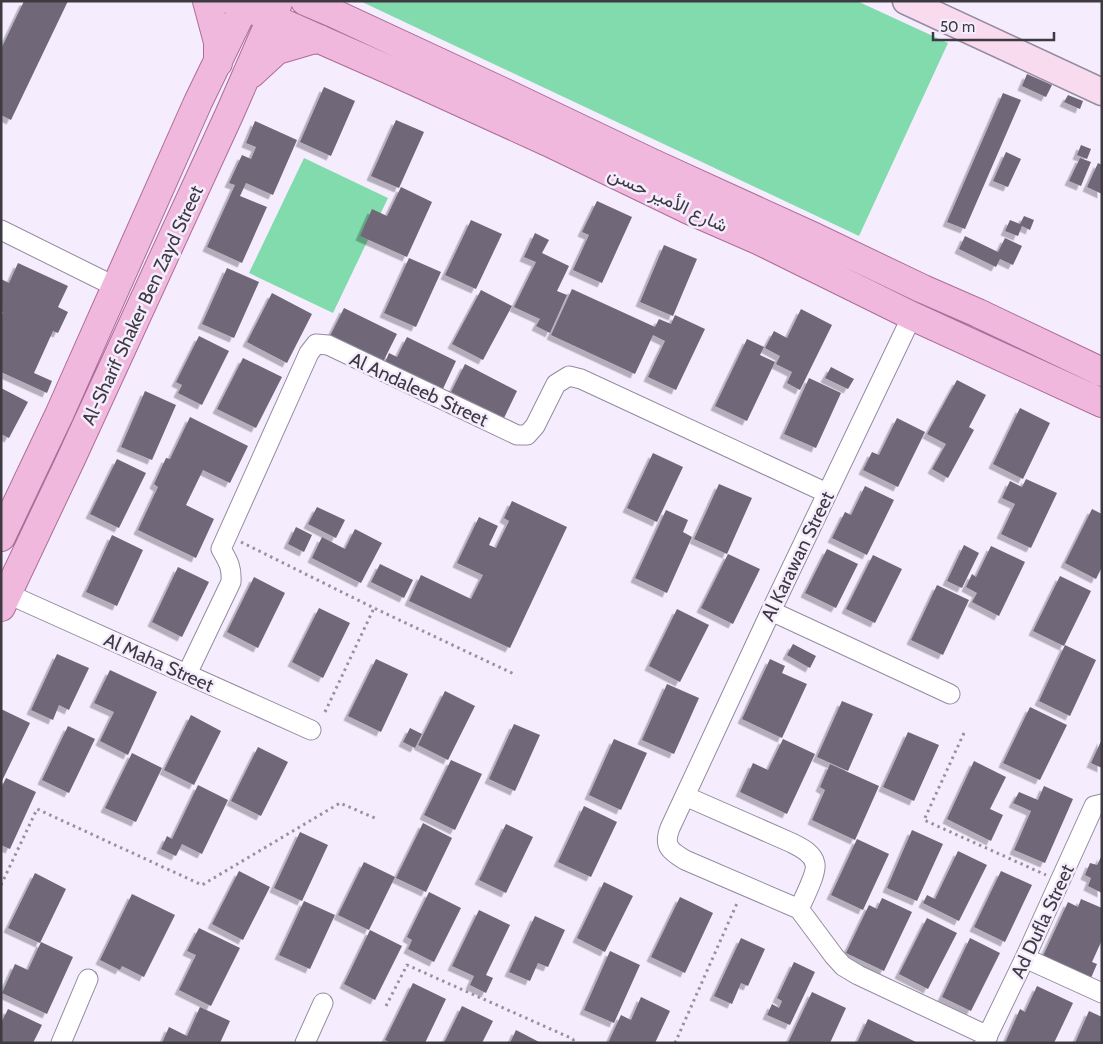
<svg xmlns="http://www.w3.org/2000/svg" width="1103" height="1044" viewBox="0 0 1103 1044" font-family="Cabin,Vazirmatn,sans-serif">
  <style>
    .green { fill: #82dbac }
    .building { fill: #6f6779; filter: url(#shadow) }
    .lines { fill: none; stroke-linecap: round; stroke-linejoin: round }
    .street-casing { stroke: #948b9f; stroke-width: 21 }
    .secondary-casing { stroke: #948b9f; stroke-width: 29 }
    .primary-casing { stroke: #ac6d98; stroke-width: 30 }
    .path { stroke: #98929e; stroke-width: 3; stroke-dasharray: 2.5 4; stroke-linecap: butt }
    .street { stroke: #fff; stroke-width: 19 }
    .secondary { stroke: #f8dbee; stroke-width: 26 }
    .primary { stroke: #f1b8dd; stroke-width: 28 }
    .labels { text-anchor: middle; stroke-width: 5; stroke-linejoin: round; paint-order: stroke }
    .street-label { font-size: 19px; fill: #3e3a42; stroke: #f5edfe }
  </style>
  <defs>
    <filter id="shadow"><feDropShadow dx="-4.5" dy="4.5" stdDeviation="0" flood-color="#0004"/></filter>
  </defs>
  <rect width="100%" height="100%" fill="#f5edfe"/>
  <path class="green" d="M360,1h497l91,42 -89,193z
    M304,158l84,40 -55,115 -84,-40z"/>
  <path class="building" d="M24,1h44l-57,119 -10,-5v-66z
    M1027,74l25,11 -6,12 -24,-11z
    M324,87l31,14 -24,55 -31,-14z
    M1003,93l18,7 -56,129 -18,-7z
    M1068,95l15,6 -3,8 -16,-7z
    M396,120l28,12 -25,56 -28,-12z
    M255,121l42,19 -24,55 -27,-12 -6,13 27,11 -25,56 -35,-16 28,-62 -6,-2 13,-28 9,4 5,-12 -10,-4z
    M1081,145l10,4 -4,10 -10,-4z
    M1006,152l15,7 -13,28 -15,-6z
    M1080,158l11,4 -10,24 -12,-5z
    M1098,163l4,2v29l-15,-7z
    M401,187l31,15 -25,55 -47,-21 12,-27 15,7z
    M597,201l35,16 -30,66 -29,-13 16,-35 -7,-3z
    M1024,216l10,4 -4,10 -8,-4 -4,10 -13,-5 5,-11 10,4z
    M471,220l31,14 -26,55 -31,-14z
    M535,233l14,7 -7,13 27,13 -12,25 10,4 -17,38 -14,-7 4,-7 -26,-12 22,-45 -12,-5z
    M965,236l33,16 7,-14 17,8 -9,19 -13,-6 -4,8 -37,-18z
    M664,245l33,14 -24,57 -33,-14z
    M409,258l32,14 -25,55 -32,-14z
    M18,263l50,23 -10,21 10,5 -10,21 -5,-2 -19,42 18,8 -5,12 -46,-21v-55l2,-5 -2,-1v-32l8,4z
    M227,268l32,14 -25,56 -32,-14z
    M572,289l83,38 4,-8 12,5 4,-9 30,14 -29,61 -28,-13 17,-36 -12,-6 -18,39 -84,-39z
    M481,290l31,16 -29,54 -31,-16z
    M272,293l40,21 -25,49 -40,-21z
    M344,308l53,26 -16,32 -53,-26z
    M801,309l31,16 -32,65 -13,-7 5,-11 -16,-8 4,-8 -15,-8 9,-17 13,7z
    M199,336l30,15 -27,54 -24,-12 4,-8 -6,-3z
    M407,337l49,24 -14,30 -59,-24 6,-14 8,4z
    M747,339l17,8 -4,8 15,7 -28,59 -32,-15z
    M243,358l39,19 -26,51 -39,-19z
    M465,364l52,27 -13,27 -53,-26z
    M831,367l23,12 -6,10 -23,-11z
    M809,378l32,15 -25,55 -32,-14z
    M957,380l29,15 -17,32 5,3 -26,48 -16,-9 14,-25 -19,-10z
    M1,388l27,14 -19,36 -8,-4z
    M145,391l31,14 -24,55 -31,-13z
    M1020,408l30,15 -27,56 -30,-15z
    M190,417l58,29 -18,37 -27,-13 -17,35 28,14 -18,39 -58,-28 20,-43 -4,-3 12,-26 4,1z
    M897,418l28,14 -27,55 -35,-17 9,-18 7,3z
    M653,453l30,14 -26,55 -30,-14z
    M117,459l29,14 -27,55 -29,-14z
    M1026,479l31,14 -26,55 -30,-14 14,-30 -13,-6 8,-17 12,6z
    M719,484l33,14 -25,56 -33,-15z
    M865,486l29,14 -27,55 -35,-17 13,-26 6,3z
    M512,501l55,26 -57,121 -101,-47 12,-26 50,24 12,-24 -26,-12 22,-46 19,9 -9,19 7,3 13,-27 -5,-3z
    M317,507l28,13 -9,18 -28,-14z
    M1092,509l10,5v53l-6,12 -31,-16z
    M666,510l22,10 -5,12 9,5 -25,56 -32,-15z
    M296,527l16,8 -8,17 -16,-8z
    M355,529l27,14 -21,40 -49,-25 10,-21 23,12z
    M112,535l31,15 -26,56 -31,-14z
    M964,545l15,8 -17,35 -15,-7z
    M991,546l34,16 -26,54 -27,-14 5,-9 -11,-6 6,-13 4,3z
    M827,549l31,15 -22,44 -31,-15z
    M728,554l32,15 -27,55 -32,-16z
    M873,555l29,14 -27,54 -29,-14z
    M380,564l33,16 -9,18 -33,-16z
    M178,567l31,15 -27,55 -30,-15z
    M1060,576l31,15 -27,55 -31,-15z
    M254,577l31,16 -27,55 -31,-16z
    M937,585l32,15 -26,55 -32,-15z
    M319,608l31,15 -27,55 -31,-16z
    M677,609l32,16 -29,57 -31,-16z
    M793,644l23,12 -6,12 -23,-13z
    M1065,645l31,15 -26,56 -31,-15z
    M57,654l32,14 -20,42 -10,-5 -6,15 -22,-10z
    M376,659l32,15 -27,58 -33,-16z
    M770,659l15,7 -3,7 25,11 -25,54 -40,-19z
    M110,670l47,22 -29,63 -28,-14 14,-29 -20,-9z
    M667,684l32,14 -25,56 -32,-14z
    M445,691l30,15 -27,54 -30,-15z
    M842,701l31,13 -25,57 -31,-14z
    M1030,707l37,18 -27,55 -37,-17z
    M1,709l29,14 -29,60z
    M191,715l30,16 -27,54 -30,-15z
    M514,724l26,11 -25,56 -26,-12z
    M68,726l27,13 -26,54 -27,-13z
    M410,728l12,6 -7,14 -12,-6z
    M908,732l31,13 -25,56 -31,-14z
    M614,739l33,14 -26,57 -32,-15z
    M783,739l32,15 -28,60 -47,-22 13,-29 15,7z
    M1102,739v29l-11,-5z
    M258,747l30,15 -27,54 -30,-15z
    M132,753l30,15 -26,54 -31,-14z
    M451,760l31,14 -27,56 -31,-15z
    M974,761l32,16 -16,32 13,6 -12,26 -44,-22z
    M830,764l49,22 -24,54 -43,-20 13,-30 -5,-3z
    M6,778l30,14 -26,57 -9,-4v-57z
    M198,785l30,15 -26,54 -20,-10 -6,12 -15,-7 6,-13 5,3z
    M1044,786l29,13 -28,64 -31,-13 17,-39 -18,-8 6,-11 19,8z
    M584,806l33,16 -26,55 -33,-15z
    M423,823l29,15 -26,54 -30,-14z
    M506,824l27,13 -27,56 -27,-13z
    M912,830l31,14 -26,57 -30,-13z
    M300,832l28,13 -26,56 -28,-13z
    M857,839l32,15 -26,56 -32,-15z
    M958,851l29,14 -28,56 -36,-18 4,-8 8,4z
    M1102,855v38l-14,-7 3,-8 -6,-3 5,-12 7,2z
    M364,862l31,15 -26,53 -31,-15z
    M239,871l31,16 -27,53 -31,-16z
    M1001,871l31,14 -27,57 -31,-15z
    M35,873l31,16 -26,54 -32,-15z
    M604,882l29,14 -28,56 -28,-14z
    M429,892l32,16 -27,54 -26,-13 4,-9 -5,-3z
    M132,894l43,21 -31,62 -22,-11 -2,4 -20,-10z
    M680,897l33,16 -28,60 -34,-16z
    M882,898l30,14 -28,59 -38,-18 23,-48 8,4z
    M1081,899l21,9v32l-10,22 5,2 -6,14 -48,-22 25,-54 10,5z
    M304,901l31,14 -25,54 -31,-14z
    M479,910l31,15 -24,50 7,3 -7,15 -16,-8 4,-9 -22,-10z
    M535,916l30,14 -17,37 -10,-4 -8,18 -21,-9z
    M927,918l30,15 -29,56 -29,-15z
    M199,928l41,20 -29,58 -32,-16 17,-35 -9,-4z
    M370,930l32,16 -27,54 -31,-16z
    M741,938l24,11 -17,37 -7,-3 -9,21 -18,-8z
    M970,938l30,15 -29,58 -29,-14z
    M41,942l32,15 -26,57 -45,-21 13,-29 13,6z
    M610,951l30,14 -26,58 -30,-13z
    M794,962l21,10 -25,53 -23,-10 5,-11 7,4 3,-7 -5,-3z
    M413,983l33,16 -21,44h-34l-6,-3z
    M1037,986l36,17 -19,40h-49l15,-34 5,3z
    M812,992l34,16 -16,35h-42z
    M641,997l29,14 -15,32h-47l13,-28 10,5z
    M462,1006l31,15 -11,22h-38z
    M200,1007l30,14 -10,22h-58l7,-16 18,9z
    M8,1009l34,16 -9,18h-32v-20z
    M1089,1011l13,6v26h-27z
    M868,1019l50,24h-61z
    M516,1030l25,13h-31z"/>
  <g class="lines">
    <g class="street-casing">
      <path id="street" d="M1,230l115,57
        M8,594l303,136
        M771,611l179,83
        M187,674l44,-92c1,-15 -3,-21 -10,-33l88,-196 7,-9 12,1 189,90h10l8,-9 21,-42 13,-8 12,3 246,114
        M685,796l107,47c8,4 21,10 23,21 2,9 -12,36 -16,45l-114,-49c-15,-9 -22,-14 -15,-32l101,-217 141,-295
        M799,909l35,47 9,10 15,9 130,61
        M1025,958l77,35
        M61,1043l27,-64
        M305,1043l18,-40
        M984,1043l41,-85 69,-152 8,-2"/>
    </g>
    <g class="secondary-casing">
      <path id="secondary" d="M906,1l196,91"/>
    </g>
    <g class="primary-casing">
      <path id="primary" d="M207,1l11,41v21
        M233,1l161,71 154,70 141,68 71,31 152,75 190,87
        M305,1l26,11 170,79 151,72 160,73 111,53 55,24 124,59
        M251,74l26,-24 34,-10 9,-1
        M1,537l58,-122 139,-313 49,-101
        M1,607l70,-148 158,-344 49,-112"/>
    </g>
    <path class="path" d="M241,542l133,66 140,66
      M325,712l49,-104
      M964,733l-40,87 122,55
      M1,885l36,-76 165,76 138,-82 37,16
      M386,1006l21,-41 166,74 1,4
      M675,1043l63,-142"/>
    <use href="#street" class="street"/>
    <use href="#secondary" class="secondary"/>
    <use href="#primary" class="primary"/>
  </g>
  <g class="labels">
    <g class="street-label">
      <text transform="translate(668 199) rotate(25)" y="7">شارع الأمير حسن</text>
      <text transform="translate(142 305) rotate(-65)" y="7">Al-Sharif Shaker Ben Zayd Street</text>
      <text transform="translate(419 389) rotate(25)" y="7">Al Andaleeb Street</text>
      <text transform="translate(797 556) rotate(-64)" y="7">Al Karawan Street</text>
      <text transform="translate(159 662) rotate(24)" y="7">Al Maha Street</text>
      <text transform="translate(1042 921) rotate(-65)" y="7">Ad Dufla Street</text>
    </g>
  </g>
  <rect width="1103" height="1044" fill="none" stroke="#3e3a42" stroke-width="5"/>
  <path d="M933 32v8h121v-8" fill="none" stroke="#3e3a42" stroke-width="2.5"/>
  <text x="940" y="32" font-size="15" fill="#3e3a42" stroke="#f5edfe" stroke-width="4" paint-order="stroke">50 m</text>
</svg>
